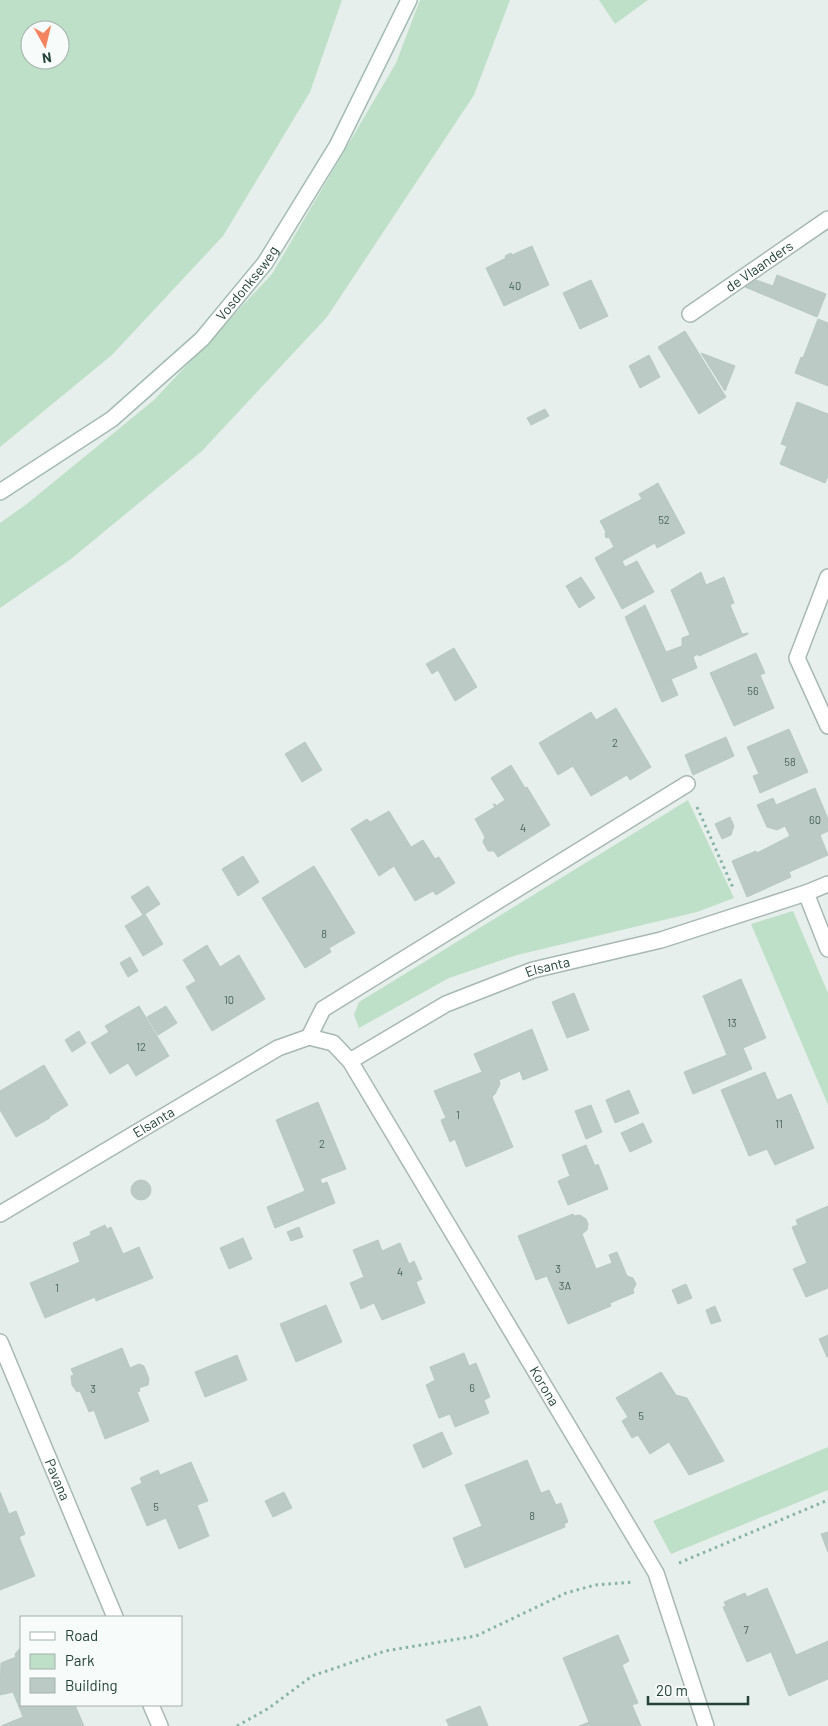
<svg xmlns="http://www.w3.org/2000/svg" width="828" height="1726" viewBox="0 0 828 1726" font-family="Barlow,sans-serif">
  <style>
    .green { fill: #bfe0c8; fill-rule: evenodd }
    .building { fill: #bbcac4; stroke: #b8c9c2 }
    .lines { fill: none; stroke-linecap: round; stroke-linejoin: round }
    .street-casing { stroke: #a8b8b2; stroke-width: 18 }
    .secondary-casing { stroke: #a4bbb3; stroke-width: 18 }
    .path { stroke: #86b3a5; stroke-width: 3; stroke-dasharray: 2.5 4; stroke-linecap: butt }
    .street { stroke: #fff; stroke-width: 15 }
    .secondary { stroke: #fff; stroke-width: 15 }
    .labels { text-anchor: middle; stroke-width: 4; stroke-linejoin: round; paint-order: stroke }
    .number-label { font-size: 11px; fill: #4a645c }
    .street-label { font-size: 14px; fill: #24423a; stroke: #f7fbf9 }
  </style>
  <rect width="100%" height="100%" fill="#e6efeb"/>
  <path class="green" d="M0,0h342l-32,92 -87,144 -111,119 -112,92zM30,30h30v30h-30z
    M420,0h90l-36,95 -147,222 -125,134 -131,108 -71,49v-85l28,-20 126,-103 118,-126 124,-211z
    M599,0h49l-33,24z
    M688,800l46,98 -37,14 -180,43 -68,23 -90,50 -5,-13 5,-13z
    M793,911l35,82v112l-77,-181z
    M828,1447v43l-157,64 -18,-33z"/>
  <path class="building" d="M532,246l17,39 -45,21 -18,-38 20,-10 -1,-2 6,-3 1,2z
    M777,275l49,19 -9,23 -72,-30 11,-7 17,6z
    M591,280l17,36 -28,13 -17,-36z
    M818,319l10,4v63l-33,-13 6,-16 2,1z
    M685,331l41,66 -27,17 -41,-67z
    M701,353l34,13 -10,25z
    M649,355l11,22 -20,11 -11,-22z
    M797,402l31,12v62l-3,7 -45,-19 7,-18 -6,-2z
    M545,409l4,7 -18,9 -4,-7z
    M658,483l27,50 -28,15 -2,-5 -33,18 3,6 12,-6 17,31 -32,17 -27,-51 19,-11 -5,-10 -3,1 -1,-4 1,-2 -6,-11 42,-22 -3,-5z
    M701,572l5,13 18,-8 10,26 -4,2 12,29 6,-1v1l-49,22 -1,-2 -5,3 4,11 -42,18 -30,-69 20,-12 21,47 16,-6v-8l8,-3 -19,-45z
    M581,577l14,21 -16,10 -13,-22z
    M454,648l23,39 -22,14 -17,-31 -6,4 -6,-10z
    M756,653l9,20 -5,2 14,33 -40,18 -24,-53z
    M671,679l7,16 -16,7 -7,-16z
    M616,708l35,59 -21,13 -3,-5 -36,21 -18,-30 -15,9 -19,-32 52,-31 5,8z
    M789,729l19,43 -48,21 -7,-17 6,-2 -12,-27z
    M726,737l8,19 -41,19 -8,-20z
    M305,742l17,28 -20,12 -17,-28z
    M511,765l14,23 2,-1 23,38 -52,32 -4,-6h-6l-5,-9 2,-5 -10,-18 20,-12 -2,-3h2l1,2 9,-6 -14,-22z
    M815,788l13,31v12l-8,4 8,20 -39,17 2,5 -44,20 -15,-36 24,-10 1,2 33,-17 -5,-10 -8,4 -10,-3 -10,-22 16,-7 3,7z
    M389,811l22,36 12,-7 12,19 4,-2 3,5 13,21 -19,12 -3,-4 -18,10 -21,-35 -15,10 -28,-47 16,-10 3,3z
    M730,817l4,9 -3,9 -9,4 -7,-15z
    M243,856l16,26 -21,14 -16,-27z
    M314,866l41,67 -26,15 2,4 -26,16 -43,-70z
    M148,886l12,18 -15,10 18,30 -20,12 -18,-30 18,-11 -12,-18z
    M207,945l13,22 19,-12 26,44 -53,32 -26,-44 10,-6 -13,-21z
    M130,957l8,14 -10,6 -8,-14z
    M741,979l25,59 -23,10 9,21 -59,25 -9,-22 43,-17 -24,-59z
    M574,993l15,37 -22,8 -15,-36z
    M139,1006l30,50 -33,20 -8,-13 -18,11 -19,-31 18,-11 -4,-6z
    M166,1006l11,17 -19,12 -11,-18z
    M532,1029l16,41 -25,10 -3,-9 -21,9 1,4 -5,10 -3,3 21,50 -47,20 -11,-28 -5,3 -8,-19 -1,-3 5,-2 -12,-27 48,-19 -8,-18z
    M79,1031l7,12 -14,9 -7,-12z
    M44,1065l24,40 -19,12 1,1 -34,19 -16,-27v-19z
    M765,1072l12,28 14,-6 23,54 -39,17 -8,-16 -18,7 -28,-66z
    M629,1090l10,23 -24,10 -9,-23z
    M318,1102l28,67 -26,10 2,5 5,-2 8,21 -60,25 -8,-21 38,-16 -29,-71z
    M591,1105l11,27 -16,7 -11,-28z
    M643,1123l9,19 -22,10 -9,-19z
    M586,1145l9,21 3,-2 10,25 -40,16 -10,-24 12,-5 -8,-21z
    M131 1190a10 10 0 1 1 20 0a10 10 0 1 1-20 0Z
    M828,1206v82l-22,9 -13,-28 14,-6 -15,-36 6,-2 -2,-5z
    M573,1214l1,2 6,-1 6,4 2,5 -1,6 -5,4 14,35 16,-6 -3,-8 8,-3 10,24 6,2 3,6 -3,6 1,3 -24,10 1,3 -43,18 -21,-48 -11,4 -18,-44z
    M105,1225l2,4 4,-2 12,27 16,-7 14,31 -57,23 -1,-4 -50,21 -15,-35 50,-21 -7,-19 18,-8 -1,-3z
    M299,1227l4,10 -12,4 -4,-9z
    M243,1238l9,21 -23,10 -9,-21z
    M378,1240l4,11 18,-8 9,21 5,-3 8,18 -6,3 9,21 -43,17 -8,-17 -13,6 -11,-26 14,-6 -11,-27z
    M686,1284l6,14 -14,6 -6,-14z
    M326,1305l16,37 -46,20 -16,-38z
    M715,1306l6,15 -10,3 -5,-14z
    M828,1335v22h-1l-8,-18z
    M122,1348l8,20 9,-4 5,2 5,13 -1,6 -9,3 1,3 -3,1 12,29 -44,18 -11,-29 -5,2 -9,-21 -3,1 -5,-7 -1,-9 3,-1 -3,-6z
    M464,1353l5,13 7,-3 14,34 -6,3 5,13 -34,14 -5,-13 -11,4 -13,-33 9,-5 -5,-13z
    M237,1355l10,25 -42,17 -10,-25z
    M661,1372l15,23 11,3 37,63 -35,14 -20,-33 -19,12 -12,-19 -6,3 -10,-17 6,-4 -12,-19z
    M442,1432l10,22 -29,14 -10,-23z
    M527,1460l14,33 8,-3 7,15 5,-2 7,19 -4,2 1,3 -100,41 -12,-30 29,-12 -17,-41z
    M191,1462l17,39 -11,4 12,31 -30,13 -13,-31 -19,8 -16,-38 11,-5 -2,-5 18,-8 2,5z
    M0,1492l9,22 7,-3 9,23 -6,3 16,39 -35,14z
    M284,1492l8,16 -19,9 -8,-16z
    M828,1532v20l-7,-18z
    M767,1588l29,67 32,-14v38l-39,17 -18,-44 -24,10 -24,-55 3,-1 -2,-4 21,-9 2,4z
    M618,1635l11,26 -7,4 16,38 -6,2 9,21h-62l10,-4 -26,-64z
    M21,1647v58h54l9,21h-83l22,-9 -10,-25 -13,3 1,-32 15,-6 -1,-3z
    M480,1706l8,20h-39l-3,-6z"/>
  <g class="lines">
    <g class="street-casing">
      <g id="street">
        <path id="s1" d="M690,314l138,-95"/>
        <path d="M828,577l-31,81 31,68"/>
        <path d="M828,884l-22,9 22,56"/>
        <path d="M309,1037l14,-28 364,-225"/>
        <path id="s2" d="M350,1061l96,-57 87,-34 128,-30 145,-47"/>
        <path id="s3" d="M0,1214l278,-166 31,-11 24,6 17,18 306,512 50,153"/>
        <path id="s4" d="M0,1342l115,275"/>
        <path d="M151,1705l9,21"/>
      </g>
    </g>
    <g class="secondary-casing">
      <g id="secondary">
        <path id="s5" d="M0,492l112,-73 90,-80 63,-76 72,-117 72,-146"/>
      </g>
    </g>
    <path class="path" d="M697,807l37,83
      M679,1563l149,-63
      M237,1726l32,-18 43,-32 73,-25 91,-15 90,-43 29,-8 38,-3"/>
    <use href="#street" class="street"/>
    <use href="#secondary" class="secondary"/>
  </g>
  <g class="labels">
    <g class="number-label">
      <text x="515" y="290">40</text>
      <text x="664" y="524">52</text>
      <text x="753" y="695">56</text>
      <text x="615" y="747">2</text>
      <text x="790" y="766">58</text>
      <text x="815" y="824">60</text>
      <text x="523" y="832">4</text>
      <text x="324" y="938">8</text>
      <text x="229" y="1004">10</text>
      <text x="732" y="1027">13</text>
      <text x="141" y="1051">12</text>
      <text x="458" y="1119">1</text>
      <text x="779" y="1128">11</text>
      <text x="322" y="1148">2</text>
      <text x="558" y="1273">3</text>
      <text x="400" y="1276">4</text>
      <text x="565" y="1290">3A</text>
      <text x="57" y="1292">1</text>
      <text x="472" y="1392">6</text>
      <text x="93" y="1393">3</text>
      <text x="641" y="1420">5</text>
      <text x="156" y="1511">5</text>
      <text x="532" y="1520">8</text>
      <text x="746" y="1634">7</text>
    </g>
    <g class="street-label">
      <text dy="5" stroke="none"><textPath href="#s1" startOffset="84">de Vlaanders</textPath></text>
      <text dy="5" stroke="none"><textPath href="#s5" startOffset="326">Vosdonkseweg</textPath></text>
      <text dy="5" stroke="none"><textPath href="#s2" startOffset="220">Elsanta</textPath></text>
      <text dy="5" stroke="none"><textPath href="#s3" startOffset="179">Elsanta</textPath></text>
      <text dy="5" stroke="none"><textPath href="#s3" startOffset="785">Korona</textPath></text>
      <text dy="5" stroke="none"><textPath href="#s4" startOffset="149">Pavana</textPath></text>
    </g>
  </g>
  <rect x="20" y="1616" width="162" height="90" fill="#f7fbf9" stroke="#a3b1ad"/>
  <rect x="30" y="1632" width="25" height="8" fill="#ffffff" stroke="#a3b1ad"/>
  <text x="65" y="1641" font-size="15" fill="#24423a">Road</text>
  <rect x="30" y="1654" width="25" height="15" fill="#bfe0c8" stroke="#a3b1ad"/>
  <text x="65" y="1666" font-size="15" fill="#24423a">Park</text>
  <rect x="30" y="1678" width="25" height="15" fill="#bbcac4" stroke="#a3b1ad"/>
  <text x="65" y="1691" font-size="15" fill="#24423a">Building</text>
  <g transform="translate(45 45) rotate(172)"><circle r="24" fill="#f7fbf9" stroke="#a3b1ad"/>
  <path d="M0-4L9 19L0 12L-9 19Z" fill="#f4845f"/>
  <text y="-8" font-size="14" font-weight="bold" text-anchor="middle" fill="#24423a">N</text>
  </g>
  <path d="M648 1696v8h100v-8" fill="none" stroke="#24423a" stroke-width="2.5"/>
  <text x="656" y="1696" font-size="15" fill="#24423a" stroke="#f7fbf9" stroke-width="4" paint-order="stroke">20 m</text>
</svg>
